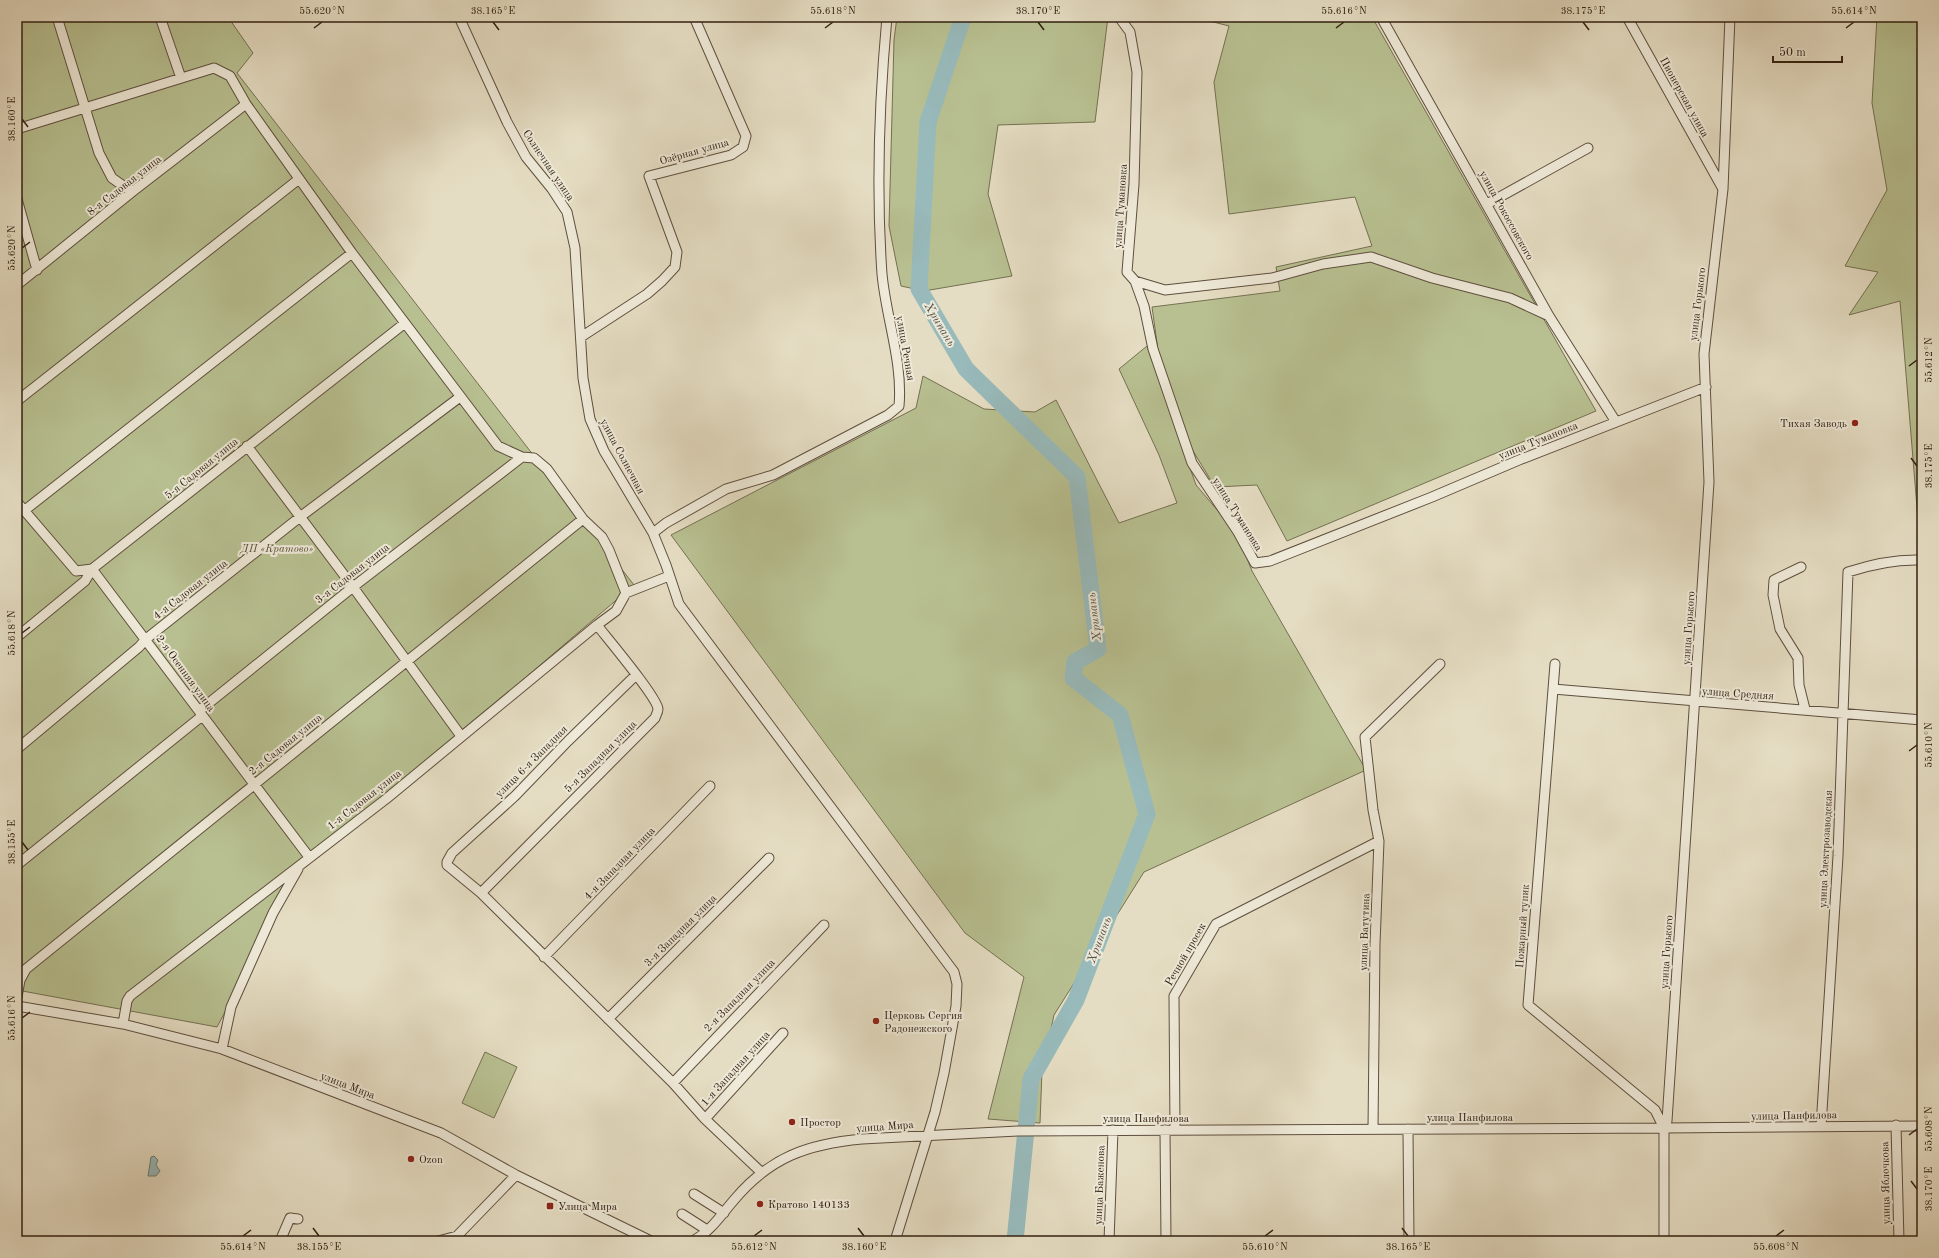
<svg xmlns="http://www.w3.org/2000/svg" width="1939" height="1258" viewBox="0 0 1939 1258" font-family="'Old Standard TT',serif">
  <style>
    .green { fill: #b8c091; stroke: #757052 }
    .water { fill: #98babb; stroke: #6f7c77 }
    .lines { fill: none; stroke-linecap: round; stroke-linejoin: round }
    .river { stroke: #98babb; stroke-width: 17 }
    .minor-casing { stroke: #5f4f3e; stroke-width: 11 }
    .minor { stroke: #eee9d8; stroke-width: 9 }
    .ticks { fill: none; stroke: #322012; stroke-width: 1.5 }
    .poi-dot { fill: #8f2418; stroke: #eee9d8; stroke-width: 1.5 }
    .labels { text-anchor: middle; stroke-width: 4; stroke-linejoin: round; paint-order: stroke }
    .street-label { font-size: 11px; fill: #322012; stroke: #eee9d8 }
    .poi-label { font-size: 11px; fill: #322012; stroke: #eee9d8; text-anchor: start }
    .park-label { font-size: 11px; font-style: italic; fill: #5a5038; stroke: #eee9d8 }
    .water-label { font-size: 12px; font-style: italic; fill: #514e45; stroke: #eee9d8 }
    .neatline { fill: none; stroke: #322012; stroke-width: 1.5 }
    .ticks-label { font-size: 10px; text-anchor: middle; fill: #322012 }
  </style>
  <rect width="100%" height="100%" fill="#e5ddc3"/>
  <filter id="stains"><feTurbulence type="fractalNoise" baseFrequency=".005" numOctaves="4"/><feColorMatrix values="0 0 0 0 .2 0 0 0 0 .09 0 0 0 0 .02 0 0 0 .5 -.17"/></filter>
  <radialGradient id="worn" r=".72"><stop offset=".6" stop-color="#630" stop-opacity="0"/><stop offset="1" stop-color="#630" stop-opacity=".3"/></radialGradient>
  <path class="green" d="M17,17h211l25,36 -16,20 397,512 -333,284 -84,158 -200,-37z
    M897,17h211l-13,105 -97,3 -10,69 24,82 -88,15 -23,-5 -12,-60 5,-186z
    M1194,17h178l224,394 -309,130 -30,-56 -42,2 -25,-41 -32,-96 -6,-43 128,-16 -4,-24 96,-21 -17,-49 -126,17 -15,-132 15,-56z
    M1877,17h45v527h-2l-20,-243 -51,14 29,-43 -33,-6 42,-76 -15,-87z
    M1147,346l49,139 33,39 14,24 9,23 114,199 -222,102 -90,143 -12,56 -2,52 -52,-4 36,-142 -59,-44 -294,-398 245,-127 7,-32 61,33 51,3 21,-12 63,123 58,-20 -18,-48 -40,-86z
    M485,1052l32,15 -23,51 -32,-15z"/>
  <path class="water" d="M154,1156l4,4 -2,5 4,6 -4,5h-8l3,-19z"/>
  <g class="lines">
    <path class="river" d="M963,17l-35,105 -9,167 47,80 111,108 21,172 -23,13 -2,16 47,37 27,99 -71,186 -45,79 -16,162"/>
    <g class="minor-casing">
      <path id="minor" d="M57,17l42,136 13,25 20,14
        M160,17l21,61
        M459,17l48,105 19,35 26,32 15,23 8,36 8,130 7,41 14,32 49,82 13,32 13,39 275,368 3,12 -1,22 -12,67 -9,39 -40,129
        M1119,17l11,15 7,40 -3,112 -7,88 8,9 9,25 9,43 39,114 46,69 17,31 15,-2 162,-64 87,-37 187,-73
        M1381,17l168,299 67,106
        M1627,17l96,172
        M17,129l197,-61 16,8 16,28 106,149 146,193 24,11 12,1 13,11 36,50 19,18 7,13 17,43 43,-17
        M17,199l20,71
        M1487,204l101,-56
        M1135,281l30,9 107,-12 51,-14 48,-7 61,21 78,20 39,18
        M17,285l115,-93 114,-88
        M581,337l66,-43 15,-13 13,-14 2,-15 -28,-76 82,-21 12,-8 3,-11 -52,-119
        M17,401l282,-222
        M247,446l106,141 108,149
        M17,502l59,69 16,-2 217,288
        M25,510l327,-257
        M653,533l13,-10 60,-34 47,-14 115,-60 11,-9c4,-44 -13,-88 -17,-132 -6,-86 -3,-171 5,-257
        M1801,567l-27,13 -1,15 7,34 18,29 1,27 6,24
        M17,637l68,-56 7,-12 313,-246
        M1555,664l-27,341 127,105 9,18
        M636,675l-68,66 -53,55 -63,57 -5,9v3l34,28 192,190 32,36 57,54
        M1553,689l369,31
        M199,711l154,-124 169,-130
        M17,749l122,-102 7,-8 154,-122 160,-120
        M17,865l185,-149
        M481,893l174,-175c1,-3 3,-6 3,-9 -1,-12 -51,-71 -61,-84
        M544,957l166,-171
        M17,997l3,-17 6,-11 557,-450
        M17,1006l106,18 99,25 219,84 75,42 135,66
        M608,1019l161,-161
        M123,1024l4,-23 3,-5 256,-197 211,-174 19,-14 10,-18
        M222,1049l9,-42 42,-94 25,-44
        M673,1083l151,-158
        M705,1119l78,-86
        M1896,1125l3,116
        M1821,1127l17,-271 10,-284c24,-8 48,-13 74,-12
        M1373,1129l2,-185 4,-103 -6,-31 -8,-73 75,-73
        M1408,1129l1,112
        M1165,1130l1,111
        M1175,1130l-1,-134 42,-72 163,-83
        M694,1194l30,19
        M682,1214l25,16
        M280,1241l10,-23 8,1
        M438,1241l19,-5 59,-61
        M693,1241c18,-10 28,-26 41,-41 36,-43 74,-56 128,-61l156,-8 646,-3 258,-2
        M1109,1241l4,-111
        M1664,1241v-113l3,-7 42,-639 -5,-128 19,-165 7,-172"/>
    </g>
    <use href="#minor" class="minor"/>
  </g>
  <path class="ticks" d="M493,22l6,8M1038,22l6,8M1583,22l6,8M314,28l8,-6M825,28l8,-6M1336,28l8,-6M1846,28l8,-6M22,119l6,8M22,248l8,-6M1909,366l8,-6M1911,458l6,8M22,633l8,-6M1909,751l8,-6M22,842l6,8M22,1018l8,-6M1909,1135l8,-6M1911,1181l6,8M313,1228l6,8M858,1228l6,8M1402,1228l6,8M243,1236l8,-6M754,1236l8,-6M1265,1236l8,-6M1776,1236l8,-6"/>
  <g class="poi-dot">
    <circle cx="1855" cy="423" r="4"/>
    <circle cx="876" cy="1021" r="4"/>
    <circle cx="792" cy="1122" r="4"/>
    <circle cx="411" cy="1159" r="4"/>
    <circle cx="760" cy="1204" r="4"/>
    <rect x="546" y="1202" width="8" height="8" rx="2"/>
  </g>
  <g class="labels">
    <g class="street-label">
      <text transform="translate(1685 97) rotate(61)" y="4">Пионерская улица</text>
      <text transform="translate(694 151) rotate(-16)" y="4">Озёрная улица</text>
      <text transform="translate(549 165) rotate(56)" y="4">Солнечная улица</text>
      <text transform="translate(124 185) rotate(-38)" y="4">8-я Садовая улица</text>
      <text transform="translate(1120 206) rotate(-86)" y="4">улица Тумановка</text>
      <text transform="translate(1507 215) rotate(61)" y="4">улица Рокоссовского</text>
      <text transform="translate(1697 304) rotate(-83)" y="4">улица Горького</text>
      <text transform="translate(906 348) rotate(80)" y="4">улица Речная</text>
      <text transform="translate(1538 440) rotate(-22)" y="4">улица Тумановка</text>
      <text transform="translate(623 456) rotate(62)" y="4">улица Солнечная</text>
      <text transform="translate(201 468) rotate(-39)" y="4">5-я Садовая улица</text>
      <text transform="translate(1238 514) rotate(58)" y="4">улица Тумановка</text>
      <text transform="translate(352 573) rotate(-38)" y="4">3-я Садовая улица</text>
      <text transform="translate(190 589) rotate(-38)" y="4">4-я Садовая улица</text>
      <text transform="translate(1688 628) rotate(-86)" y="4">улица Горького</text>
      <text transform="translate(186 673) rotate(54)" y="4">2-я Осенняя улица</text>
      <text transform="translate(1738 693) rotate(4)" y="4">улица Средняя</text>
      <text transform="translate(285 744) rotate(-39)" y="4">2-я Садовая улица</text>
      <text transform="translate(600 756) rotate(-45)" y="4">5-я Западная улица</text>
      <text transform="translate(531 761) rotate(-45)" y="4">улица 6-я Западная</text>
      <text transform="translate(364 799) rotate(-38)" y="4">1-я Садовая улица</text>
      <text transform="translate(1825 849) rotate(-87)" y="4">улица Электрозаводская</text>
      <text transform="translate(619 863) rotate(-46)" y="4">4-я Западная улица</text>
      <text transform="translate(1522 926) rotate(-86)" y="4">Пожарный тупик</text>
      <text transform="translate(680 930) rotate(-45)" y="4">3-я Западная улица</text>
      <text transform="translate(1364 932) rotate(-88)" y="4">улица Ватутина</text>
      <text transform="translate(1666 952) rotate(-86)" y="4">улица Горького</text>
      <text transform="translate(1185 954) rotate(-60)" y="4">Речной просек</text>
      <text transform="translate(739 995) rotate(-46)" y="4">2-я Западная улица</text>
      <text transform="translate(735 1068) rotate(-48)" y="4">1-я Западная улица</text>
      <text transform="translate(348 1085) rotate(21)" y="4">улица Мира</text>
      <text transform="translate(1794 1115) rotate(-1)" y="4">улица Панфилова</text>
      <text x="1470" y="1121">улица Панфилова</text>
      <text x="1146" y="1122">улица Панфилова</text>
      <text transform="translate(885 1126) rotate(-4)" y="4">улица Мира</text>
      <text transform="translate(1885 1183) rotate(-91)" y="4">улица Яблочкова</text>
      <text transform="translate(1099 1185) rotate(-88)" y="4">улица Баженова</text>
    </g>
    <g class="poi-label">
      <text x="1847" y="427" text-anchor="end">Тихая Заводь</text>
      <text x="884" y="1019">Церковь Сергия<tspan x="884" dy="13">Радонежского</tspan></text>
      <text x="800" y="1126">Простор</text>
      <text x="419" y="1163">Ozon</text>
      <text x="768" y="1208">Кратово 140133</text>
      <text x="558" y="1210">Улица Мира</text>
    </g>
    <g class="park-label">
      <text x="277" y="552">ДП «Кратово»</text>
    </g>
    <g class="water-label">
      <text transform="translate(940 324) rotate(59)" y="4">Хрипань</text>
      <text transform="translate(1094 617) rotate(-97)" y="4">Хрипань</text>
      <text transform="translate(1099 940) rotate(-69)" y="4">Хрипань</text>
    </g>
  </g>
  <rect width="1939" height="1258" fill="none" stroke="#e5ddc3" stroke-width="44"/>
  <path d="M1773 56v6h69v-6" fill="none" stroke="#322012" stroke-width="2"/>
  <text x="1779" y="56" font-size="12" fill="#322012" stroke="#eee9d8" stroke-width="3" paint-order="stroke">50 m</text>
  <rect x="22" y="22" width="1895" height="1214" class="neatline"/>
  <g class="ticks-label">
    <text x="322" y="14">55.620°N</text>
    <text x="493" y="14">38.165°E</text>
    <text x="833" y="14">55.618°N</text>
    <text x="1038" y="14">38.170°E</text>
    <text x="1344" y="14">55.616°N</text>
    <text x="1583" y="14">38.175°E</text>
    <text x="1854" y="14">55.614°N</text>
    <text transform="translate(11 119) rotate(-90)" y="4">38.160°E</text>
    <text transform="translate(11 248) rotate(-90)" y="4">55.620°N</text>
    <text transform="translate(1928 360) rotate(-90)" y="4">55.612°N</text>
    <text transform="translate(1928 466) rotate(-90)" y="4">38.175°E</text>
    <text transform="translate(11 633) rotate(-90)" y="4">55.618°N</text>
    <text transform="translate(1928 745) rotate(-90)" y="4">55.610°N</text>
    <text transform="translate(11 842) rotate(-90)" y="4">38.155°E</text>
    <text transform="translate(11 1018) rotate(-90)" y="4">55.616°N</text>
    <text transform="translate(1928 1129) rotate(-90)" y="4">55.608°N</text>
    <text transform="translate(1928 1189) rotate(-90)" y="4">38.170°E</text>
    <text x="243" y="1250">55.614°N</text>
    <text x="319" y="1250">38.155°E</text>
    <text x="754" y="1250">55.612°N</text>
    <text x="864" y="1250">38.160°E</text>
    <text x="1265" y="1250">55.610°N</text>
    <text x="1408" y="1250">38.165°E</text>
    <text x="1776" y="1250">55.608°N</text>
  </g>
  <rect width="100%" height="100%" filter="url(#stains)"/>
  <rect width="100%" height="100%" fill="url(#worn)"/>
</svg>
